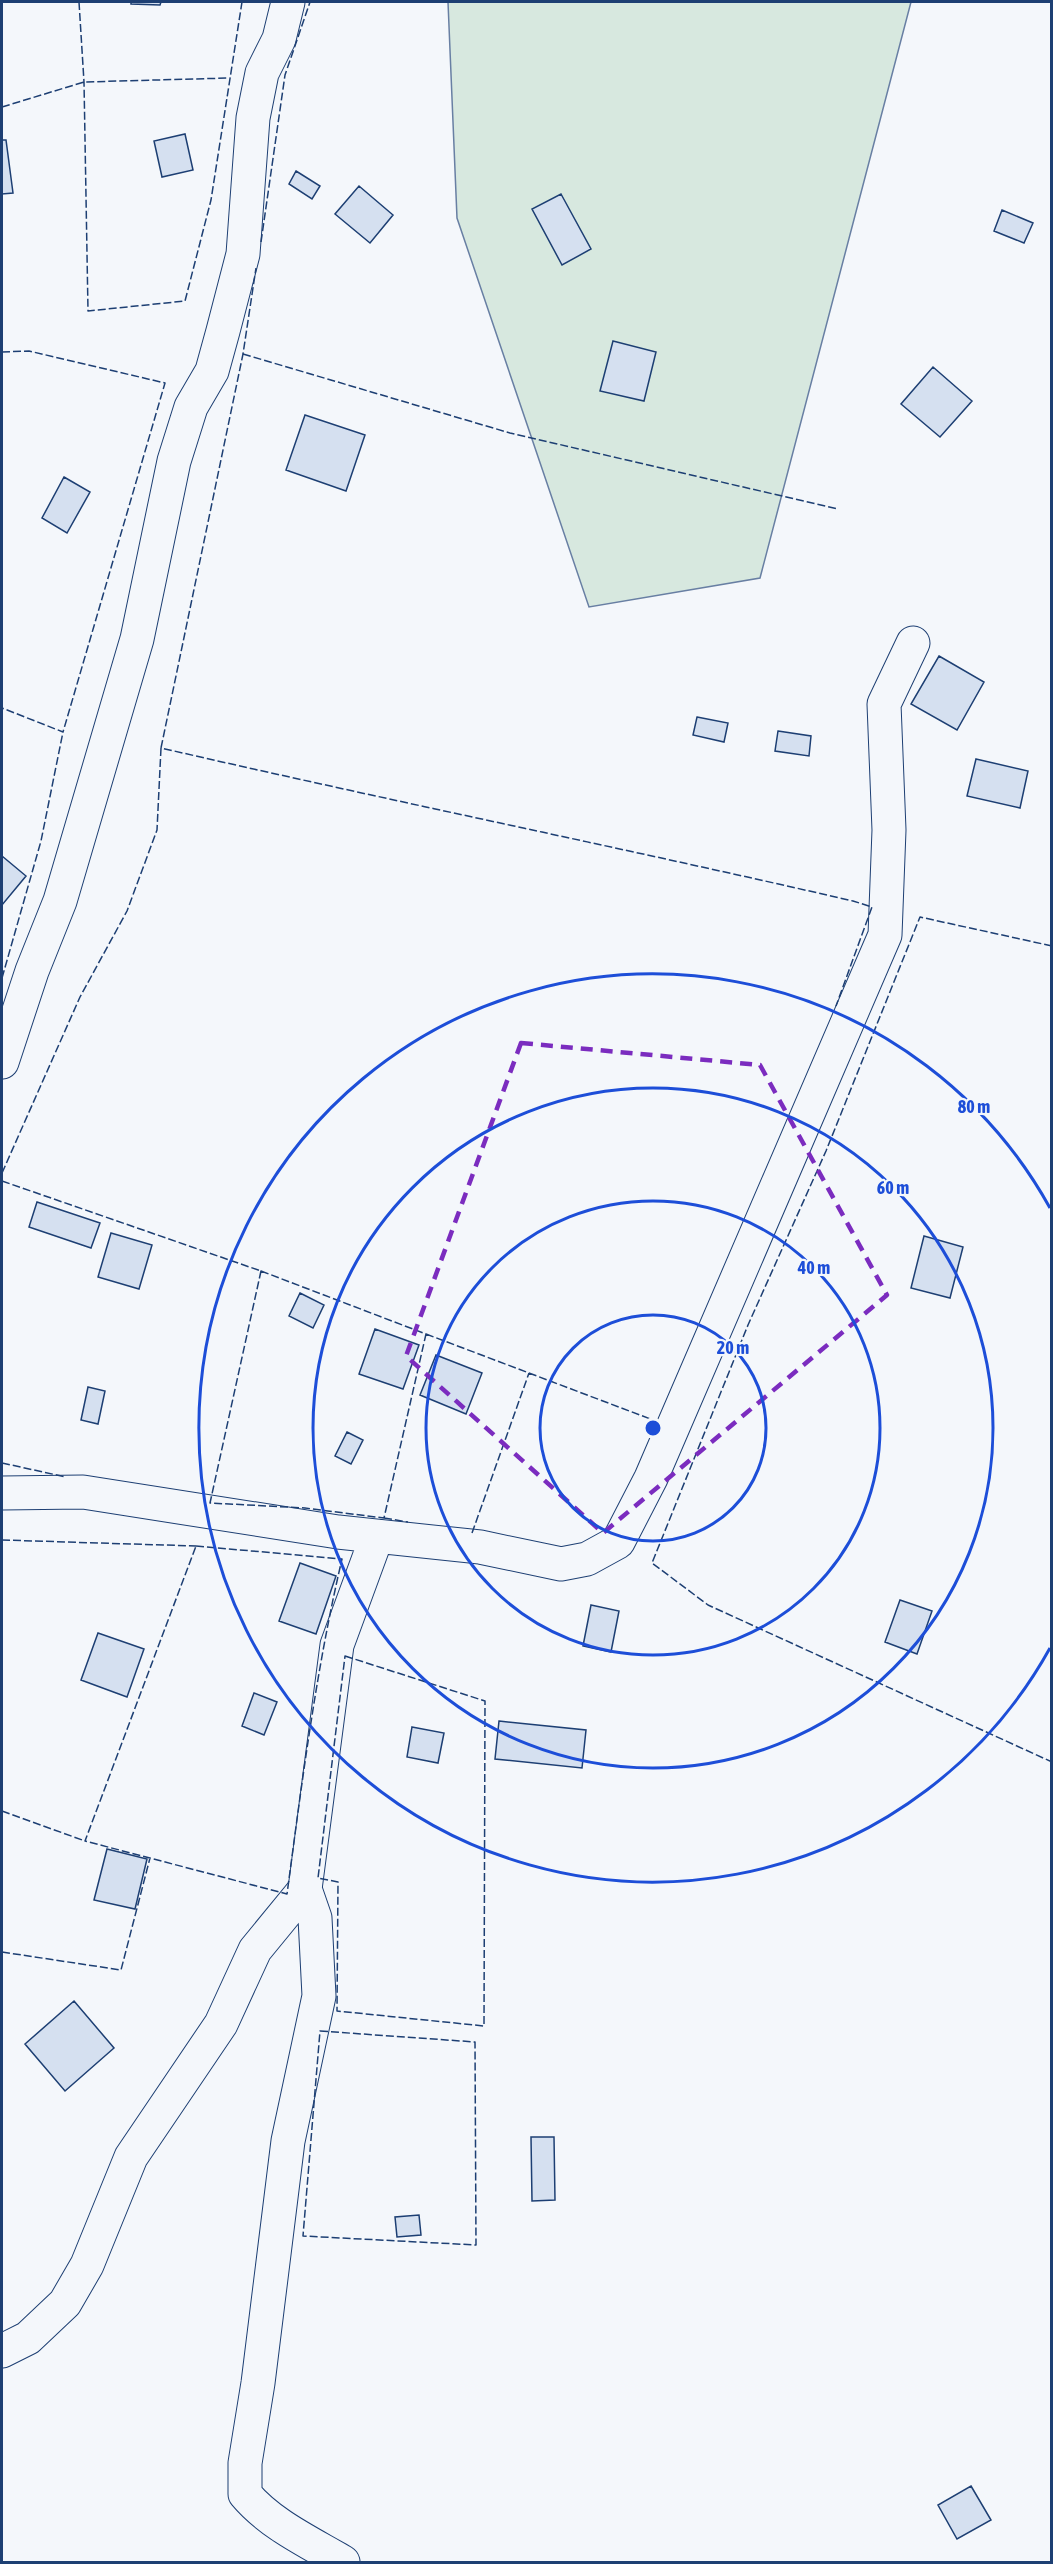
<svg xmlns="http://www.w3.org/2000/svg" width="1053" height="2564" viewBox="0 0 1053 2564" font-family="'Asap Condensed',sans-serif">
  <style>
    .green { fill: #d7e8df; stroke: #687fa3; stroke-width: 1.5 }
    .building { fill: #d5e0f0; stroke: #1d3f73; stroke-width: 1.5 }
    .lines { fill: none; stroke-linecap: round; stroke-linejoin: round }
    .minor-casing { stroke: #1d3f73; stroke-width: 35 }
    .minor { stroke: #f4f7fb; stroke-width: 33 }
    .fence { stroke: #1d3f73; stroke-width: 1.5; stroke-dasharray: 8 3; stroke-linecap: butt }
    .marked { fill: none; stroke: #7b2cbf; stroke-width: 4.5; stroke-dasharray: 12 8; stroke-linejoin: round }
    .ring { fill: none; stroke: #1d4ed8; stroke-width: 3 }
    .centre { fill: #1d4ed8; stroke: #f4f7fb; stroke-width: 3 }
    .ring-label { font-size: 18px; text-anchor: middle; font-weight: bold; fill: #1d4ed8; stroke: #f4f7fb; stroke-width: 4.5; stroke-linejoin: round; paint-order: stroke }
  </style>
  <rect width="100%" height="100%" fill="#f4f7fb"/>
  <path class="green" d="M448,2h463l-151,576 -171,29 -132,-389z"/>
  <path class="building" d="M131,2h30l-1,3 -29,-1z
    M185,134l8,36 -31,7 -8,-36z
    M2,140h4l7,53 -11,1z
    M296,171l24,15 -8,13 -23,-15z
    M359,186l34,29 -23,28 -35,-29z
    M561,194l30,55 -29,16 -30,-56z
    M1002,210l31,13 -9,20 -30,-12z
    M613,341l43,11 -12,49 -44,-10z
    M933,367l39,34 -32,36 -39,-33z
    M305,415l60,20 -19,56 -60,-21z
    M64,477l26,15 -23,41 -25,-15z
    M939,656l45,26 -27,48 -46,-26z
    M697,717l31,6 -4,19 -31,-7z
    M778,731l33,5 -2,20 -34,-5z
    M976,759l52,12 -8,37 -53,-12z
    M2,856l24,20 -24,29z
    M37,1202l63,21 -9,25 -62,-21z
    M111,1233l41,12 -13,44 -41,-12z
    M924,1236l39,11 -13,51 -39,-10z
    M300,1293l24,12 -11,23 -24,-12z
    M375,1329l44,16 -16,44 -44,-15z
    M436,1355l46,18 -16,41 -46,-19z
    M88,1387l17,4 -7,33 -17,-4z
    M347,1432l16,8 -12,24 -16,-8z
    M300,1563l36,13 -20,58 -37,-13z
    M900,1600l32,11 -15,43 -32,-12z
    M591,1605l28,6 -8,41 -28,-6z
    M98,1633l46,16 -17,48 -46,-17z
    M254,1693l23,9 -13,33 -22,-9z
    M499,1721l87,9 -4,38 -87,-9z
    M412,1727l32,6 -6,30 -31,-6z
    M107,1849l40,10 -12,50 -41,-9z
    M74,2001l40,47 -49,43 -40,-47z
    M531,2137h23l1,63 -23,1z
    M419,2215l2,20 -24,2 -2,-20z
    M971,2486l20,34 -34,19 -19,-34z"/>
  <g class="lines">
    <g class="minor-casing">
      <path id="minor" d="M2,1062l30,-91 28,-70 77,-262 37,-178 17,-54 21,-36 11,-40 20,-77 10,-136 9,-45 17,-34 9,-37
        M2,1493l81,-1 255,40 142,15 81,17 26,-5 31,-17 33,-64 234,-543 4,-105 -5,-126 29,-61
        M305,1889l10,29 4,78 -31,145 -30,242 -13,80v31c25,30 64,48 98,68
        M2,2351l26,-13 37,-35 22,-38 44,-108 90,-133 34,-74 50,-61 32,-244 40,-109"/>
    </g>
    <use href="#minor" class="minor"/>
    <path class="fence" d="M79,2l5,80 4,229 97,-10 26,-101 31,-198
      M2,107l82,-25 145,-4
      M261,242l24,-167 25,-73
      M2,352l27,-1 136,32 -102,349 -61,-24
      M243,354l267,79 328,76
      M161,748l82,-394 13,-86
      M1052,946l-132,-29 -94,234 -78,174 -96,238 56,42 344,157
      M2,978l39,-137 22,-109
      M2,1173l78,-176 47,-86 30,-81 4,-82c230,53 462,100 692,153l19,6 -36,99
      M2,1181l259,90
      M261,1271l165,63 -42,184 -79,-10 -95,-5z
      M426,1334l235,89
      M2,1463l64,14
      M384,1518l24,4
      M472,1533l57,-160
      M2,1540l194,6
      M196,1546l146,13c-26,111 -40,223 -55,335l-202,-53z
      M345,1656l140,45 -1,325 -147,-15 1,-129 -20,-4z
      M2,1811l83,30
      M2,1952l119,18 29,-112
      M320,2031l155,11 1,203 -173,-9z"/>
  </g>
  <path class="marked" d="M521,1043l239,22 127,230 -284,238 -197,-177z"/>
  <g class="ring">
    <circle cx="653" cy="1428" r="113"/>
    <circle cx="653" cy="1428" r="227"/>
    <circle cx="653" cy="1428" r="340"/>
    <path d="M1050 1648A454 454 0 1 1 1050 1208"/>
  </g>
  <circle cx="653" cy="1428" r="9" class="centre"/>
  <g class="ring-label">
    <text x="974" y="1113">80 m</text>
    <text x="893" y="1194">60 m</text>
    <text x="814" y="1274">40 m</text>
    <text x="733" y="1354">20 m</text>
  </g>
  <rect width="1053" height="2564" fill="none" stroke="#1d3f73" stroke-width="6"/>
</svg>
